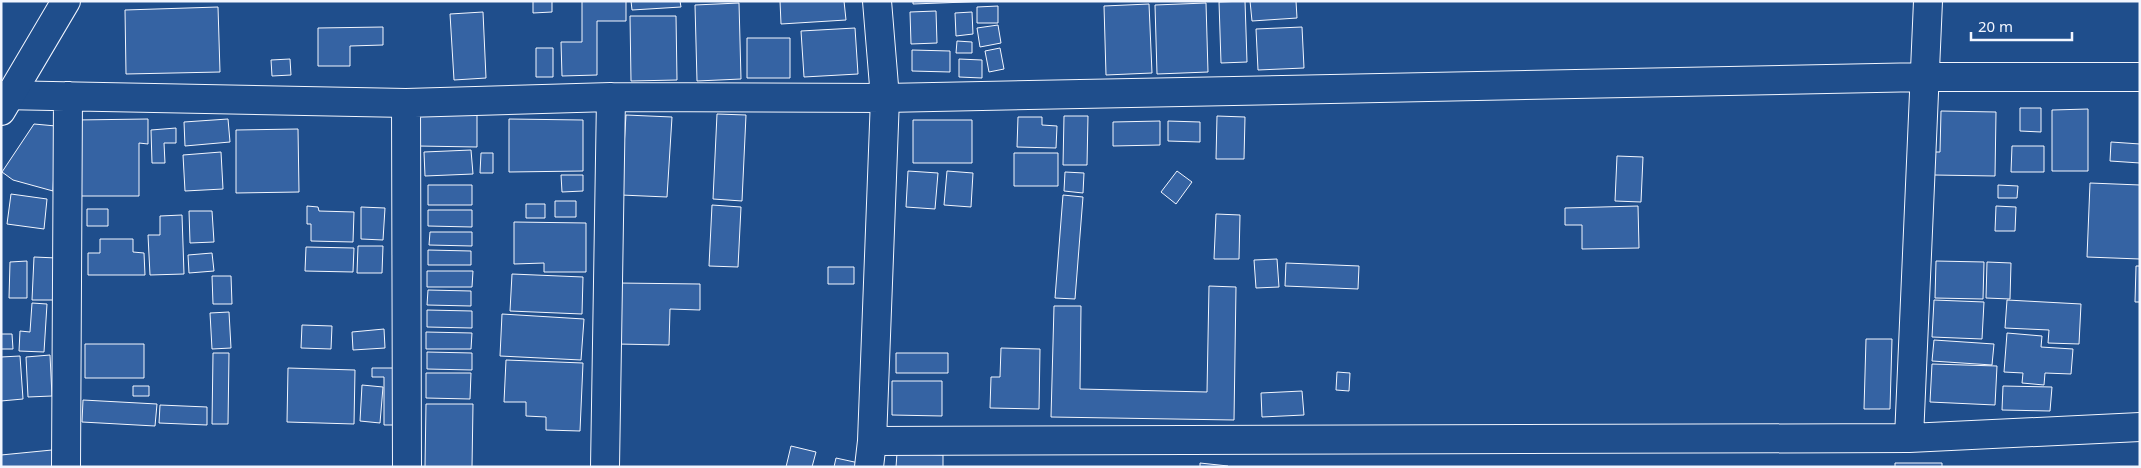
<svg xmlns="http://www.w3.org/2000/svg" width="2141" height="468" viewBox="0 0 2141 468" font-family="'Noto Sans',sans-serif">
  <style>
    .building { fill: #3563a3; stroke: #f2f6ff }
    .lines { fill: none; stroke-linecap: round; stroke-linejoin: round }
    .street-casing { stroke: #f2f6ff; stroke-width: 30 }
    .secondary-casing { stroke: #f2f6ff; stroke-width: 30 }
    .street { stroke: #1f4e8c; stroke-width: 28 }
    .secondary { stroke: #1f4e8c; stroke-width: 28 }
  </style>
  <rect width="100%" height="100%" fill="#1f4e8c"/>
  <path class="building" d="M533,1h19v11l-19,1z
    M582,1h44v20h-29v54l-35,1 -1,-34h21z
    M631,1h49l1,6 -49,3z
    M780,1h64l2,19 -65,4z
    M913,1h80l-80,3z
    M1245,1l2,61 -26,1 -2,-61z
    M1250,1h46l1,17 -45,3z
    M739,3l2,76 -44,2 -2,-76z
    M1206,3l2,69 -51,2 -2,-69z
    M1149,4l3,69 -46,2 -2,-69z
    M998,6v17h-21v-16z
    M218,7l2,65 -94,2 -1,-64z
    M936,11l1,32 -26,1 -1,-32z
    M483,12l3,66 -32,2 -4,-66z
    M972,12l1,22 -17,2 -1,-23z
    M630,16h46l1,64 -46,1z
    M998,25l3,18 -21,4 -3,-19z
    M383,27v18l-33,1v20h-32v-38z
    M1302,27l2,41 -46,2 -2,-41z
    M855,28l3,46 -54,3 -3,-46z
    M747,38h43v40h-43z
    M957,41l15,1v11h-16z
    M536,48h17v29h-17z
    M1000,48l4,21 -15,3 -4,-21z
    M912,50l38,1v21l-38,-1z
    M290,59l1,16 -19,1 -1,-16z
    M959,59l23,1v18l-23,-1z
    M2020,108h21v24l-21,-1z
    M2088,109v62h-36v-61z
    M1941,111l55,1 -1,64 -61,-1v-23h6z
    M419,113l58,2v32l-59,-1z
    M717,114l29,1 -4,86 -29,-2z
    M626,115l46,2 -5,80 -46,-2z
    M1064,116h24l-1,49h-24z
    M1217,116l28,1 -1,42h-28z
    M1018,117h24v8l15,1 -1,22 -39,-1z
    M148,119v25l-9,-1v53h-63l-1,-76z
    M228,119l2,23 -45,4 -1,-24z
    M509,119l74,1v51l-74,1z
    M913,120h59v43h-59z
    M1160,121v24l-47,1v-24z
    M1168,121l32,1v20l-32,-1z
    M34,124l22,2 -3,65 -40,-11 -11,-8z
    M176,128v15h-12l1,20h-13l-1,-33z
    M298,129l1,63 -63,1v-63z
    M2111,142l29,2v19l-30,-2z
    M2012,146h32v26h-33z
    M471,150l2,24 -48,2 -1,-24z
    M221,152l2,37 -38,2 -2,-36z
    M481,153h12v20h-13z
    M1014,153h44v33h-44z
    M1617,156l26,1 -2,45 -26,-1z
    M908,171l30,2 -3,36 -29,-2z
    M947,171l26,2 -2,34 -27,-2z
    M1177,171l15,11 -16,22 -15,-12z
    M1065,172l19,1 -1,20 -19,-2z
    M561,175h22v16l-21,1z
    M2090,183l50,2v74l-53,-2z
    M428,185h44v20h-44z
    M1998,185l20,1 -1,12h-19z
    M11,194l36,5 -3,30 -37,-5z
    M1063,195l20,2 -8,102 -20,-1z
    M555,201h21v16h-21z
    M526,204h19v14h-19z
    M712,205l29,2 -3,60 -29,-1z
    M307,206l11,1 1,4 35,1 -1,30 -42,-1v-17h-4z
    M1638,206l1,42 -57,1v-24h-17v-17z
    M1996,206l20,1 -1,24h-20z
    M361,207l24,1 -2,32 -22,-1z
    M87,209h21v17h-21z
    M428,210h44v17l-44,-1z
    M189,211h23l2,31 -24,1z
    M1216,214l24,1 -1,44h-25z
    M182,215l2,59 -34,1 -2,-40h12v-19z
    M514,222l72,1v49h-42v-9l-30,1z
    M430,232h42v14l-43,-1z
    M100,239h33v13l11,1 1,22h-57v-22h12z
    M358,246h25l-1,27h-25z
    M306,247l48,1 -1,24 -48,-1z
    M428,250l43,1v14h-43z
    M212,253l2,18 -25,2 -1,-18z
    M34,257l23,1 -2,42h-23z
    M1277,259l2,28 -23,1 -2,-28z
    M27,261v37h-18l1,-36z
    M1936,261l48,1 -1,37 -48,-1z
    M1987,262l24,1 -1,36 -24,-1z
    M1286,263l73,3 -1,23 -73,-3z
    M2136,266h4v36h-5z
    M828,267h26v17h-26z
    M427,271h46l-1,16h-45z
    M512,274l71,3 -1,37 -72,-3z
    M212,276h19l1,28h-19z
    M618,283l82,1v26l-30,-1 -1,36 -52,-1z
    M1209,286l27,1 -2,133 -183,-3 3,-111h27l-1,83 127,3z
    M428,290l43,1v15l-44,-1z
    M1934,300l50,2 -2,37 -50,-2z
    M2007,300l74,4 -2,40 -31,-1 1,-13 -44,-2z
    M32,303l15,1 -3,48 -25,-1 1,-20 10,1z
    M427,310l45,1v17l-45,-1z
    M229,312l2,36 -19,1 -2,-36z
    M502,314l82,5 -3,41 -81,-4z
    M302,325l30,1 -1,23 -30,-1z
    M384,329l1,19 -32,2 -1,-18z
    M426,332l46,1 -1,16h-45z
    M2007,333l35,3 -1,11 32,2 -2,25 -26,-1 -1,12 -22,-2 1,-10 -19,-1z
    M1,334h11l1,15h-12z
    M1866,339h26l-2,70h-26z
    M1934,340l60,4 -2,21 -60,-4z
    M85,344h59v34h-59z
    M1001,348l39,1 -1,60 -49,-1 1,-31h9z
    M427,352l45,1v17l-45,-1z
    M213,353h16l-1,71h-16z
    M896,353h52v20h-52z
    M50,355l2,41 -24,1 -2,-40z
    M20,356l3,43 -22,2v-44z
    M506,360l77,3 -3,68 -34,-1v-13l-20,-1v-14h-22z
    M1932,364l65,2 -2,39 -65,-3z
    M288,368l67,2 -1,54 -67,-2z
    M372,368h25v57h-13v-48h-12z
    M1337,372l13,1 -1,18 -13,-1z
    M426,373h45l-1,26 -44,-1z
    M892,381h50v35l-50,-1z
    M362,385l21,2 -3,36 -20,-2z
    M133,386h16v10h-16z
    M2003,386l49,1 -2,24 -48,-1z
    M1302,391l2,24 -42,2 -1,-24z
    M83,400l74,4 -2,22 -73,-4z
    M426,404h47l-1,63h-47z
    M160,405l47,2v18l-48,-2z
    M791,446l25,6 -4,15h-26z
    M52,450l2,17h-53v-12z
    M897,453l46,2v12h-47z
    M836,458l23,5 -1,4h-24z
    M1200,463l28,3v1h-28z
    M1895,463h47v4h-47z"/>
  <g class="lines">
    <g class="street-casing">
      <path id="street" d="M1,95l405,8 205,-6 274,1 1040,-21h215
        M406,103l1,364
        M1909,438l19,-437
        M872,441l1037,-3 231,-11
        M66,467l2,-371
        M605,467l6,-370
        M869,467l3,-26 13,-343 -8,-97"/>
    </g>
    <g class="secondary-casing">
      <path id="secondary" d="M1,111l65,-110"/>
    </g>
    <use href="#street" class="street"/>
    <use href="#secondary" class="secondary"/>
  </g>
  <rect width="2141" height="468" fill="none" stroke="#f2f6ff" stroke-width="5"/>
  <path d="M1971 32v8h101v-8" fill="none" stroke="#f2f6ff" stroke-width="2.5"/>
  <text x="1978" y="32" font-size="15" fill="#f2f6ff" stroke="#1f4e8c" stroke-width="4" paint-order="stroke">20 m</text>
</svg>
